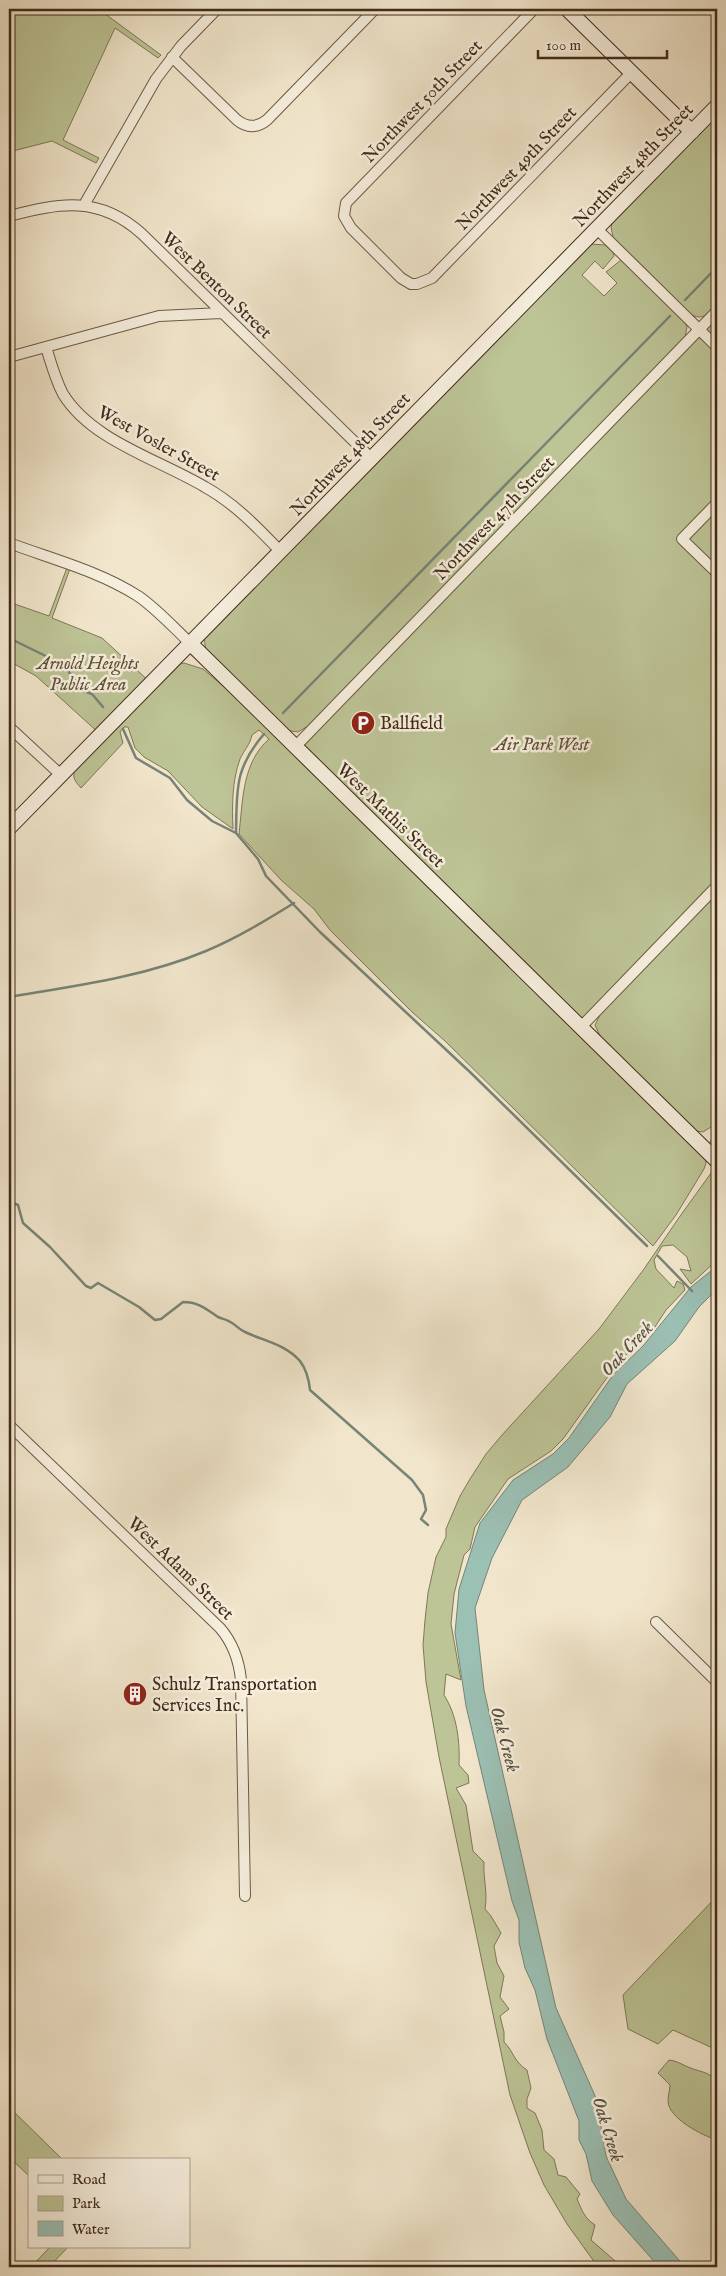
<svg xmlns="http://www.w3.org/2000/svg" width="726" height="2276" viewBox="0 0 726 2276" font-family="'IM FELL English',serif">
  <style>
    .green { fill: #bdc496; stroke: #7f7857 }
    .water { fill: #9bc0b4; stroke: #778476 }
    .lines { fill: none; stroke-linecap: round; stroke-linejoin: round }
    .stream { stroke: #778476; stroke-width: 2.5 }
    .street-casing { stroke: #6d5a45; stroke-width: 12 }
    .secondary-casing { stroke: #412b18; stroke-width: 16 }
    .street { stroke: #f6efde; stroke-width: 10 }
    .secondary { stroke: #f6efde; stroke-width: 14 }
    .labels { text-anchor: middle; stroke-width: 5; stroke-linejoin: round; paint-order: stroke }
    .street-label { font-size: 18px; fill: #412b18; stroke: #f6efde }
    .park-label { font-size: 18px; font-style: italic; fill: #605138; stroke: #f6efde }
    .poi-label { font-size: 18px; fill: #412b18; stroke: #f6efde; text-anchor: start }
    .water-label { font-size: 19px; font-style: italic; fill: #58503f; stroke: #f6efde }
  </style>
  <rect width="100%" height="100%" fill="#f1e6cc"/>
  <filter id="stains"><feTurbulence type="fractalNoise" baseFrequency=".004" numOctaves="4"/><feColorMatrix values="0 0 0 0 .2 0 0 0 0 .09 0 0 0 0 .02 0 0 0 .5 -.17"/></filter>
  <radialGradient id="worn" r=".72"><stop offset=".6" stop-color="#630" stop-opacity="0"/><stop offset="1" stop-color="#630" stop-opacity=".3"/></radialGradient>
  <path class="green" d="M9,9h93l2,4 57,42 -3,3 -43,-30 -52,112 36,18 -3,5 -44,-22 -43,11z
    M717,114v190c-8,8 -13,17 -25,11l-79,-78 -2,-10 2,-6z
    M591,244l14,1 8,7 1,4 -11,13 -8,-8 -13,14 22,21 13,-13 -11,-11 15,-12 3,2 61,60 2,5 -2,11 -377,388 -10,6 -13,-2 -79,-79 -2,-13z
    M717,311v575l-136,141 -286,-280z
    M68,565l3,1 -19,52 50,20 49,45 -51,51 -64,-58 -27,-15v-59l40,14z
    M184,663l19,6 40,34 462,453 1,7 -2,6 -28,46 -23,31 -208,-205 -33,-29 -82,-82 -16,-21 -33,-29 -42,-46c4,-34 3,-71 30,-95l-10,-9 -7,5c-2,10 -8,15 -12,24 -8,22 -8,47 -7,70l-31,-22 -34,-36 -24,-14 -9,-9 -7,-21h-4l-4,5 3,11 -42,45c-6,-7 -9,-10 -6,-19l102,-104z
    M717,892v259l-7,-9 6,-11 -5,-4 -8,5 -7,-1 -96,-95 -5,-11 6,-12z
    M714,1169h3v91l-26,24 -11,-15 11,2 -4,-14 -14,-12 -11,1 -8,14 2,9 18,19 3,-7 6,3 2,6 -19,20 -15,23 -32,28 -56,78 -12,12 -43,28 -33,48 -5,22 -6,6 -10,39 -3,30 10,56 -15,-6 -2,21c13,20 16,46 15,70l9,10 1,8 -13,5 10,17 7,46 11,11c-1,18 4,29 1,47l6,7 10,17 -7,13 3,17 7,13 -4,21 9,12 -9,7 4,16v10c10,10 10,20 23,28l4,18 -4,11v9l8,5 7,17 2,20 10,9 4,16 8,2 14,17 -3,5c5,11 7,19 18,26l-4,15 31,27h-24l-31,-43 -23,-39 -14,-32 -20,-58 -71,-338 -13,-75 -3,-37 2,-25 3,-27 8,-36 10,-20v-8l14,-33 10,-17 16,-25 16,-19 97,-106 45,-60 34,-50z
    M717,1896v154l-44,-20 -15,14 -30,-15 -5,-34z
    M669,2060c8,1 12,4 19,7 11,5 20,4 29,14v59c-14,-4 -49,-22 -49,-39 0,-5 2,-11 2,-16l-12,-12z
    M9,2107l54,53h-34v16l-20,-19z
    M50,2247h18l-19,20h-18z"/>
  <path class="water" d="M717,1266v23l-18,18 -24,34 -48,43 -17,33 -42,50 -46,33 -30,58 -17,50 9,82 72,318 40,90 10,58 20,43 59,68h-26l-46,-52 -21,-34 -6,-27 -7,-14v-19l-32,-82 -12,-49 -10,-22 -6,-26v-22l-7,-19 -46,-195 -11,-73 4,-44 21,-66 33,-43 40,-26 16,-16 44,-63 30,-29 48,-59z"/>
  <g class="lines">
    <path class="stream" d="M685,300l32,-33
      M9,638l49,24 7,5 19,24 8,3 11,13
      M283,713l387,-397
      M123,729l13,29 34,20 17,22 25,21 24,12 22,26 8,17 54,56 151,141 176,173
      M236,833c1,-43 -2,-64 28,-99
      M9,997c66,-11 135,-20 197,-46 31,-13 59,-30 88,-48
      M9,1201l9,4 5,18 27,24 36,39 5,2 7,-5 41,24 16,13 6,-1 22,-17c16,0 23,7 35,15 5,2 10,3 14,6 5,3 8,7 13,9 19,9 40,12 55,29 6,8 9,19 10,29l102,90 11,15 3,15 -5,9 7,6
      M658,1256l34,35"/>
    <g class="street-casing">
      <path id="street" d="M534,9l-188,194 -2,13 7,12 50,50 10,6h6l15,-6 200,-206
        M172,57l65,63c10,8 20,8 30,0l108,-111
        M84,205l72,-126 25,-33 36,-37
        M9,216c51,-13 90,-21 133,18l229,224
        M597,229l120,118
        M46,347c5,16 9,32 17,47 29,47 95,65 142,93 29,16 52,40 75,64
        M9,357l150,-41 62,-3
        M717,503l-35,36 35,34
        M9,543c43,16 90,28 129,53 19,13 35,31 52,47
        M9,727l52,48
        M295,747l422,-436
        M581,1027l136,-141
        M9,1425l211,203c13,15 19,32 21,52l4,216
        M656,1622l61,60"/>
    </g>
    <g class="secondary-casing">
      <path id="secondary" d="M567,9l125,123
        M190,643l527,518
        M9,828l708,-722"/>
    </g>
    <use href="#street" class="street"/>
    <use href="#secondary" class="secondary"/>
  </g>
  <defs>
    <g id="parking-disc" transform="scale(1.25)"><circle r="9.5" fill="#8f2418" stroke="#f6efde"/><path d="M-3.5-5.5H1a3.5 3.5 0 0 1 0 7H-1V5.5H-3.5ZM-1-3.4V-.6H.8a1.4 1.4 0 0 0 0-2.8Z" fill="#fff"/></g>
    <g id="building-disc" transform="scale(1.25)"><circle r="9.5" fill="#8f2418" stroke="#f6efde"/><path d="M-4-6H4V6H1V3H-1V6H-4ZM-2.5-4.3h1.7v1.8h-1.7ZM.8-4.3h1.7v1.8H.8ZM-2.5-1h1.7V.8h-1.7ZM.8-1h1.7V.8H.8Z" fill="#fff"/></g>
  </defs>
  <g fill-rule="evenodd">
    <use href="#parking-disc" x="363" y="723"/>
    <use href="#building-disc" x="135" y="1694"/>
  </g>
  <g class="labels">
    <g class="street-label">
      <text transform="translate(422 101) rotate(-46)" y="6">Northwest 50th Street</text>
      <text transform="translate(633 165) rotate(-46)" y="6">Northwest 48th Street</text>
      <text transform="translate(516 168) rotate(-46)" y="6">Northwest 49th Street</text>
      <text transform="translate(217 285) rotate(44)" y="6">West Benton Street</text>
      <text transform="translate(159 443) rotate(29)" y="6">West Vosler Street</text>
      <text transform="translate(350 454) rotate(-46)" y="6">Northwest 48th Street</text>
      <text transform="translate(494 518) rotate(-46)" y="6">Northwest 47th Street</text>
      <text transform="translate(391 815) rotate(44)" y="6">West Mathis Street</text>
      <text transform="translate(181 1568) rotate(44)" y="6">West Adams Street</text>
    </g>
    <g class="park-label">
      <text x="88" y="669">Arnold Heights<tspan x="88" dy="21">Public Area</tspan></text>
      <text x="542" y="750">Air Park West</text>
    </g>
    <g class="poi-label">
      <text x="380" y="729">Ballfield</text>
      <text x="152" y="1690">Schulz Transportation<tspan x="152" dy="21">Services Inc.</tspan></text>
    </g>
    <g class="water-label">
      <text transform="translate(626 1348) rotate(-47)" y="7">Oak Creek</text>
      <text transform="translate(506 1739) rotate(75)" y="7">Oak Creek</text>
      <text transform="translate(609 2129) rotate(73)" y="7">Oak Creek</text>
    </g>
  </g>
  <rect width="726" height="2276" fill="none" stroke="#f1e6cc" stroke-width="30"/>
  <rect x="10" y="10" width="706" height="2256" fill="none" stroke="#412b18" stroke-width="2.5"/>
  <rect x="15" y="15" width="696" height="2246" fill="none" stroke="#412b18"/>
  <rect x="28" y="2158" width="162" height="90" fill="#f6efde" stroke="#aea18f"/>
  <rect x="38" y="2175" width="25" height="8" fill="#f6efde" stroke="#aea18f"/>
  <text x="72" y="2184" font-size="15" fill="#412b18">Road</text>
  <rect x="38" y="2196" width="25" height="15" fill="#bdc496" stroke="#aea18f"/>
  <text x="72" y="2208" font-size="15" fill="#412b18">Park</text>
  <rect x="38" y="2221" width="25" height="15" fill="#9bc0b4" stroke="#aea18f"/>
  <text x="72" y="2234" font-size="15" fill="#412b18">Water</text>
  <path d="M538 50v8h129v-8" fill="none" stroke="#412b18" stroke-width="2.5"/>
  <text x="546" y="50" font-size="15" fill="#412b18" stroke="#f6efde" stroke-width="4" paint-order="stroke">100 m</text>
  <rect width="100%" height="100%" filter="url(#stains)"/>
  <rect width="100%" height="100%" fill="url(#worn)"/>
</svg>
